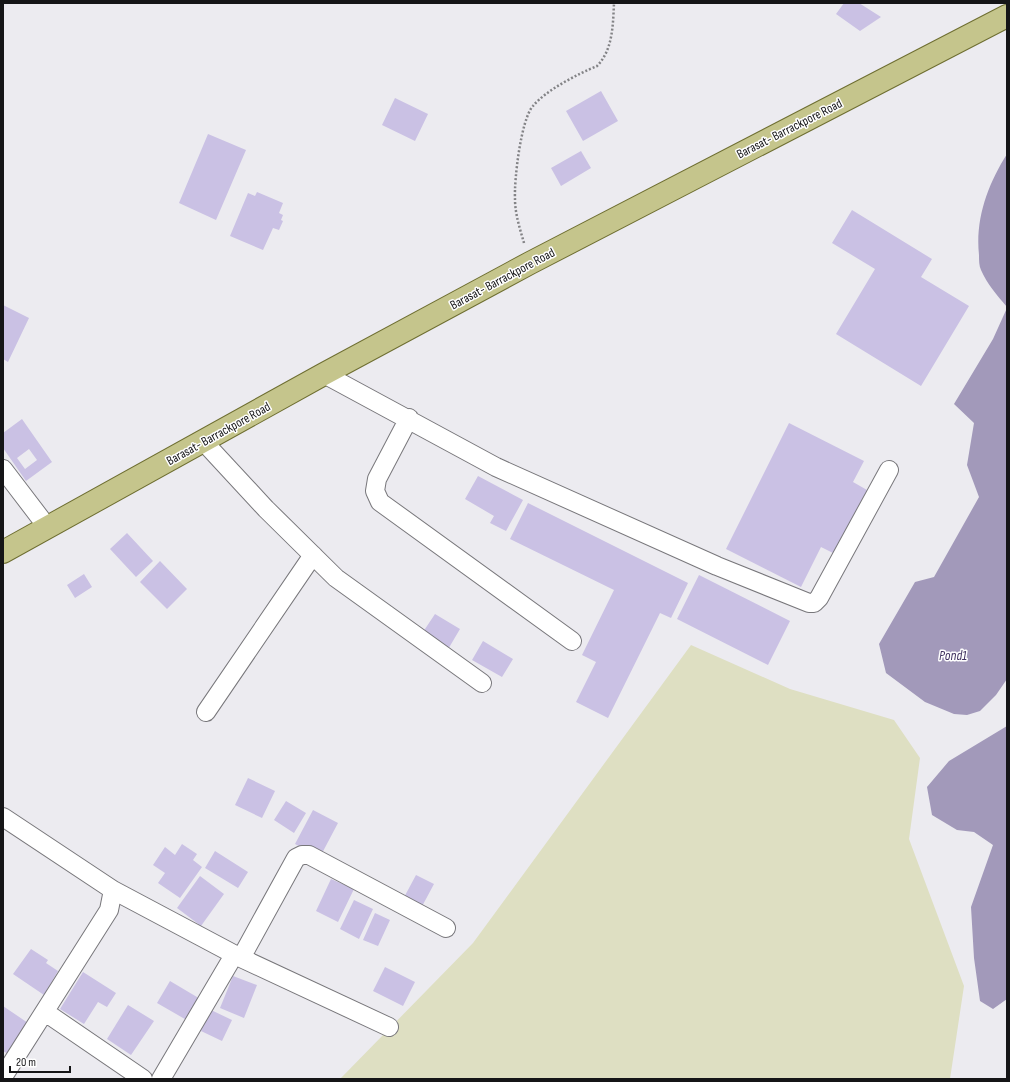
<svg xmlns="http://www.w3.org/2000/svg" width="1010" height="1082" viewBox="0 0 1010 1082" font-family="'Sofia Sans Condensed',sans-serif">
  <style>
    .green { fill: #dedfc2 }
    .water { fill: #a299ba }
    .building { fill: #cac1e4; fill-rule: evenodd }
    .lines { fill: none; stroke-linecap: round; stroke-linejoin: round }
    .street-casing { stroke: #78777b; stroke-width: 20 }
    .primary-casing { stroke: #6e6e31; stroke-width: 24 }
    .path { stroke: #838386; stroke-width: 2.5; stroke-dasharray: 2 2; stroke-linecap: butt }
    .street { stroke: #fff; stroke-width: 18 }
    .primary { stroke: #c5c58c; stroke-width: 22 }
    .labels { text-anchor: middle; stroke-width: 3; stroke-linejoin: round; paint-order: stroke }
    .street-label { font-size: 13px; fill: #151517; stroke: #fff }
    .water-label { font-size: 14px; font-style: italic; fill: #40315f; stroke: #fff }
  </style>
  <rect width="100%" height="100%" fill="#ecebf0"/>
  <path class="green" d="M691,645l99,44 104,31 26,38 -11,81 55,147 -14,93h-610l133,-136z"/>
  <path class="water" d="M1007,154v153c-10,-12 -20,-23 -26,-37 -2,-4 -2,-10 -2,-15 -4,-36 9,-71 28,-101z
    M1007,308v371l-11,16 -16,16 -13,4 -13,-1 -29,-12 -39,-29 -7,-29 36,-62 19,-5 45,-80 -12,-32 7,-42 -20,-19 39,-65z
    M1007,726v273l-14,10 -13,-8 -6,-43 -3,-51 22,-62 -19,-13 -17,-2 -25,-15 -5,-28 22,-26z"/>
  <path class="building" d="M844,3h15l22,14 -21,14 -24,-17z
    M601,91l17,30 -35,20 -17,-30z
    M395,98l33,16 -13,27 -33,-16z
    M208,134l38,16 -30,70 -37,-17z
    M581,151l10,17 -30,18 -10,-18z
    M257,192l26,11 -4,10 4,2 -2,5 2,1 -4,9 -6,-2 -10,22 -33,-14 18,-43 7,3z
    M852,210l80,49 -11,18 48,29 -48,80 -85,-52 39,-65 -43,-26z
    M3,305l26,13 -21,44 -5,-3z
    M22,419l30,43 -26,19 -23,-33v-15zM29,449l8,11 -12,9 -8,-11z
    M789,423l75,38 -11,21 14,8 -32,64 -14,-7 -20,40 -75,-38z
    M478,476l45,24 -17,31 -16,-8 4,-7 -29,-17z
    M528,503l160,80 -17,35 -11,-5 -52,105 -32,-16 20,-40 -14,-7 32,-65 -104,-51z
    M127,533l26,28 -17,16 -26,-28z
    M160,561l27,28 -20,20 -27,-27z
    M84,574l8,13 -17,11 -8,-13z
    M699,575l91,46 -22,44 -91,-46z
    M435,614l25,15 -13,22 -26,-16z
    M483,641l30,18 -11,18 -30,-17z
    M248,778l27,13 -13,27 -27,-13z
    M286,801l20,12 -12,20 -20,-13z
    M313,810l25,13 -18,34 -25,-13z
    M182,844l15,10 -4,6 9,7 -22,31 -22,-15 7,-10 -12,-8 12,-18 10,8z
    M215,851l33,21 -10,16 -33,-20z
    M416,875l18,9 -15,28 -18,-9z
    M200,876l24,18 -23,32 -24,-18z
    M331,879l23,10 -16,33 -22,-11z
    M354,900l19,9 -14,30 -19,-10z
    M375,913l15,7 -12,26 -15,-6z
    M31,949l17,11 -2,3 12,8 -14,24 -31,-21z
    M385,967l30,15 -12,24 -30,-15z
    M83,972l33,21 -9,14 -9,-5 -14,22 -24,-15z
    M233,976l24,9 -13,33 -24,-10z
    M170,981l32,19 -12,22 -33,-19z
    M128,1005l26,16 -23,34 -24,-16z
    M3,1006l28,19 -21,30 -7,-4z
    M211,1010l21,10 -10,21 -21,-10z"/>
  <g class="lines">
    <g class="street-casing">
      <path id="street" d="M324,374l172,93 221,99 92,37h5l5,-5 70,-128
        M409,418l-32,61 -2,12 5,11 192,139
        M203,441l63,68 70,69 146,105
        M3,469l45,59
        M206,712l107,-157
        M3,817l110,73 -4,20 -106,167
        M113,890l128,68 148,69
        M241,958l55,-100 6,-3h7l137,73
        M45,1012l98,67
        M161,1079l73,-124"/>
    </g>
    <g class="primary-casing">
      <path id="primary" d="M3,552l321,-178 206,-111 477,-247"/>
    </g>
    <path class="path" d="M524,243c-4,-14 -9,-29 -9,-44 -1,-19 6,-80 18,-93 13,-16 45,-32 64,-40 16,-16 16,-42 17,-63"/>
    <use href="#street" class="street"/>
    <use href="#primary" class="primary"/>
  </g>
  <g class="labels">
    <g class="street-label">
      <text transform="translate(789 128) rotate(-27)" y="5">Barasat- Barrackpore Road</text>
      <text transform="translate(502 278) rotate(-28)" y="5">Barasat- Barrackpore Road</text>
      <text transform="translate(218 433) rotate(-29)" y="5">Barasat- Barrackpore Road</text>
    </g>
    <g class="water-label">
      <text x="953" y="660">Pond1</text>
    </g>
  </g>
  <rect width="1010" height="1082" fill="none" stroke="#151517" stroke-width="8"/>
  <path d="M10 1066v6h60v-6" fill="none" stroke="#151517" stroke-width="2"/>
  <text x="16" y="1066" font-size="12" fill="#151517" stroke="#ffffff" stroke-width="3" paint-order="stroke">20 m</text>
</svg>
